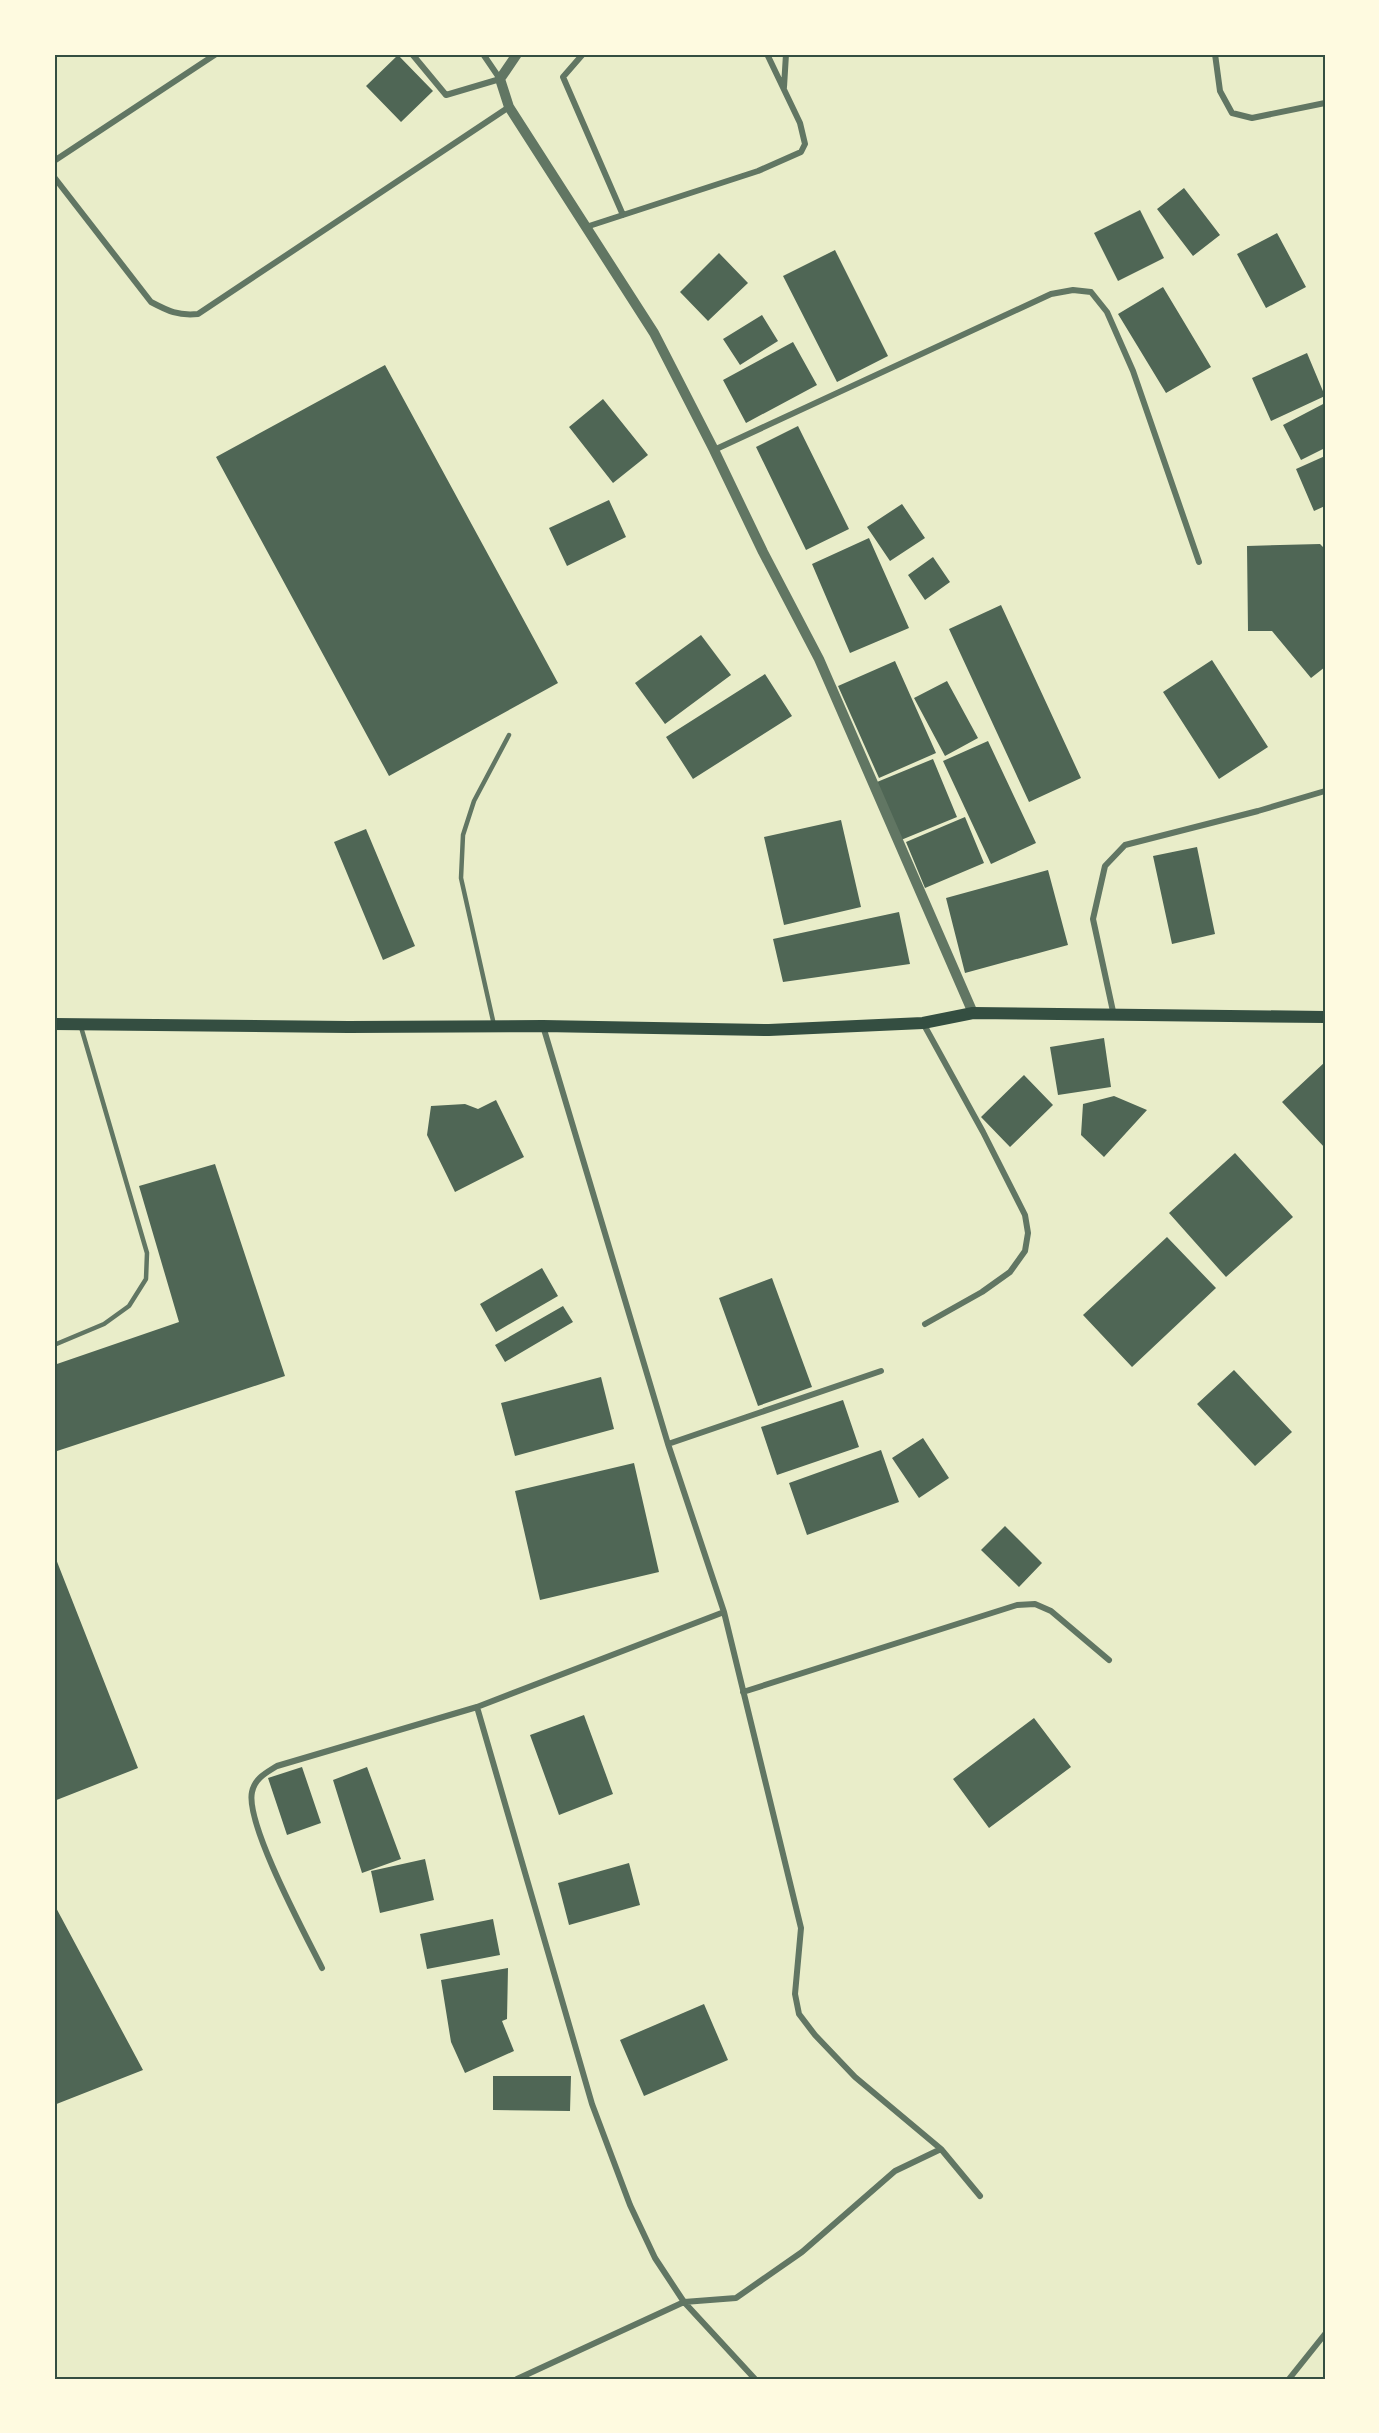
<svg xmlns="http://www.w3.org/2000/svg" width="1379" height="2433" viewBox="0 0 1379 2433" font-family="Poppins,sans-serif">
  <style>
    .building { fill: #4f6655 }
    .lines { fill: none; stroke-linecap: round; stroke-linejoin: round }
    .service { stroke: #617663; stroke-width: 4.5 }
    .minor { stroke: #617663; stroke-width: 6 }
    .tertiary { stroke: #617663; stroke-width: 10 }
    .secondary { stroke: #344e41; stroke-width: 12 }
    .neatline { fill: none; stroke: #344e41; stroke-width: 2 }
  </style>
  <rect width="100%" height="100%" fill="#e9edc9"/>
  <path class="building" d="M398,55l35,36 -32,31 -35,-36z
    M1184,188l36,47 -27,21 -36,-47z
    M1140,210l24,48 -46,23 -24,-48z
    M1277,233l29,54 -40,21 -29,-54z
    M835,250l53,106 -51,26 -54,-106z
    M719,253l29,30 -40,38 -28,-29z
    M1163,287l48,80 -45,26 -48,-79z
    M762,315l16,26 -38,24 -17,-26z
    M793,342l24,43 -71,38 -23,-43z
    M1307,353l18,43 -54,25 -19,-43z
    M385,365l173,318 -169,93 -173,-319z
    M603,399l45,56 -35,28 -44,-56z
    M1325,403v45l-24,12 -18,-35z
    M798,426l51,103 -43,21 -50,-103z
    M1325,456v50l-11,5 -18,-42z
    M609,500l17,37 -59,29 -18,-38z
    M902,504l23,34 -35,23 -23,-34z
    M869,538l40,90 -59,25 -38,-89z
    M1320,544l5,5v118l-14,11 -39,-47h-24l-1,-85z
    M933,557l17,25 -25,18 -17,-25z
    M1001,605l80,173 -52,24 -80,-173z
    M701,635l30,40 -66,49 -30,-41z
    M1212,660l56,87 -49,32 -56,-87z
    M895,661l41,92 -57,25 -41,-92z
    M765,674l27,42 -99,63 -27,-42z
    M947,681l31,57 -33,18 -31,-58z
    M988,741l48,102 -45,21 -48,-103z
    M933,759l24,58 -56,23 -24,-58z
    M965,817l19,46 -59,25 -19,-46z
    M841,820l20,87 -77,18 -20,-88z
    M366,829l49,117 -32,14 -49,-118z
    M1197,847l18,87 -43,10 -19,-88z
    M1048,870l20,75 -103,28 -19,-75z
    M899,912l11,52 -127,18 -10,-43z
    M1104,1038l7,49 -53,8 -8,-48z
    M1325,1062v86l-43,-46z
    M1024,1075l29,30 -43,42 -29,-30z
    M1114,1096l33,14 -43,47 -23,-22 2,-31z
    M496,1100l28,57 -69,35 -28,-57 4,-29 34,-2 13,5z
    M1235,1153l58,64 -67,60 -57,-64z
    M215,1164l70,212 -231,76v-87l125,-43 -40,-136z
    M1167,1237l49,51 -84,79 -49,-52z
    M542,1268l16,28 -62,36 -16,-28z
    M772,1278l40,109 -54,19 -39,-108z
    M563,1306l10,16 -68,40 -10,-17z
    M1234,1370l58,62 -37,34 -58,-62z
    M601,1377l13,52 -99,27 -14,-53z
    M843,1400l16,47 -82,28 -16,-48z
    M923,1438l26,40 -30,20 -27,-40z
    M881,1450l18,52 -92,33 -18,-52z
    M634,1463l25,109 -119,28 -25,-109z
    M1005,1526l37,37 -23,24 -38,-37z
    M54,1554l84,214 -84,33z
    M584,1715l29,79 -54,21 -29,-80z
    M1034,1718l37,49 -82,61 -36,-49z
    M302,1767l19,56 -34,12 -19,-57z
    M367,1767l34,92 -39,14 -29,-93z
    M425,1859l9,41 -54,13 -9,-42z
    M629,1863l11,42 -71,20 -11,-42z
    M54,1904l89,166 -89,35z
    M493,1919l7,36 -73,14 -7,-35z
    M508,1968l-1,51 -5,2 12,30 -49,22 -14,-31 -10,-62z
    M704,2004l24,56 -84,36 -24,-56z
    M493,2076h78l-1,35 -77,-1z"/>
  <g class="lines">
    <path class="service" d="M494,1025l-33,-147 2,-43 11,-34 35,-66
      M54,1345l50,-21 25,-18 17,-27 1,-26 -66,-226"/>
    <path class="minor" d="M412,54l34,41 54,-16 -17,-25
      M583,54l-20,23 60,138
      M1215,54l5,37 12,22 20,5 73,-15
      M784,87l2,-33
      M54,161l162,-107
      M54,177l97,125c17,9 27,14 47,12l311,-207
      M586,227l172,-56 43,-19 4,-8 -5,-21 -33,-69
      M714,450l337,-156 22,-4 18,2 16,20 26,59 66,191
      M1114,1016l-21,-97 12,-53 20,-21 133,-34 67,-20
      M923,1023l60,109 42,83 3,18 -3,18 -15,21 -28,20 -57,32
      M543,1026l125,418 56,168 77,316 -6,66 4,20 16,21 40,42 86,72
      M668,1444l213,-73
      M743,1692l274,-87 18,-1 16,7 58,49
      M477,1707l115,397 38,101 25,53 29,44 -167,77
      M322,1968c-17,-34 -77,-145 -70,-176 3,-14 14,-19 25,-26l200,-59 247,-95
      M684,2302l52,-4 66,-46 93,-81 46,-22 39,47
      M684,2302l71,77
      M1289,2379l36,-45"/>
    <path class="tertiary" d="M517,54l-17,25 9,28 145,226 60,117 49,102 56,107 154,354"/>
    <path class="secondary" d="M54,1024l294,3 195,-1 226,4 154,-7 50,-10 352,4"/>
  </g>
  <rect width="1379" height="2433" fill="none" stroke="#fefae0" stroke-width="111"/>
  <rect x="56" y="56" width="1268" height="2322" class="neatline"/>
</svg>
